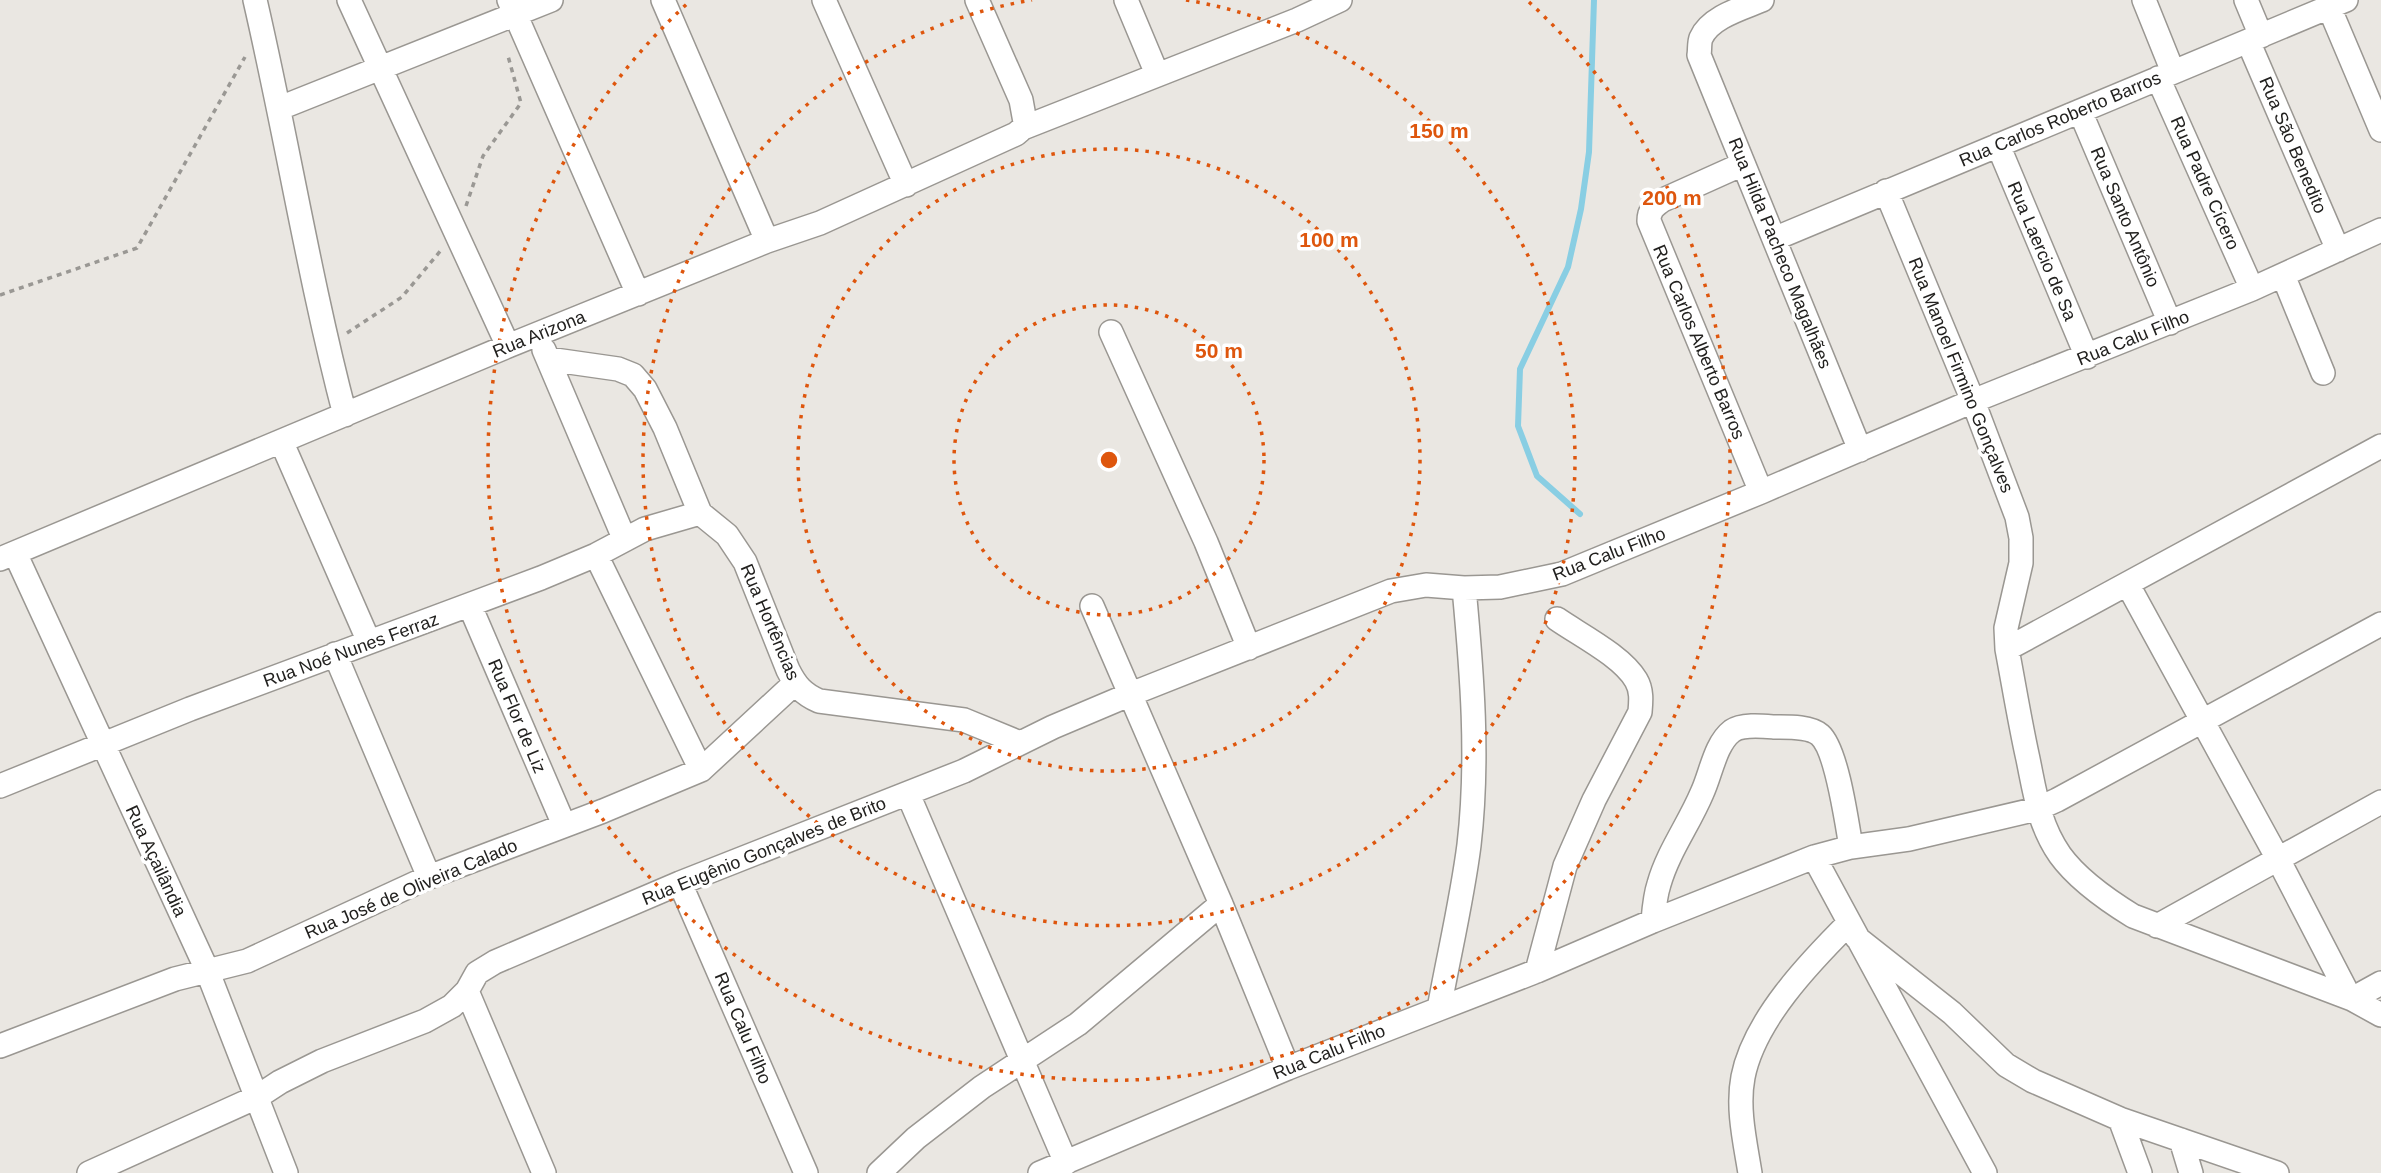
<svg xmlns="http://www.w3.org/2000/svg" width="2381" height="1173" viewBox="0 0 2381 1173" font-family="Arial,sans-serif">
  <style>
    .lines { fill: none; stroke-linecap: round; stroke-linejoin: round }
    .stream { stroke: #89cee3; stroke-width: 6 }
    .minor-casing { stroke: #9a9792; stroke-width: 26 }
    .path { stroke: #9a9894; stroke-width: 3.5; stroke-dasharray: 5 5; stroke-linecap: butt }
    .minor { stroke: #fff; stroke-width: 23 }
    .ring { fill: none; stroke: #de560d; stroke-width: 3.5; stroke-dasharray: 3.5 7 }
    .labels { text-anchor: middle; stroke-width: 7; stroke-linejoin: round; paint-order: stroke }
    .street-label { font-size: 18px; fill: #22211f; stroke: #fff }
    .centre { fill: #de560d; stroke: #fff; stroke-width: 3.5 }
    .ring-label { font-size: 21px; text-anchor: middle; font-weight: bold; fill: #de560d; stroke: #fff; stroke-width: 7; stroke-linejoin: round; paint-order: stroke }
  </style>
  <rect width="100%" height="100%" fill="#eae7e2"/>
  <g class="lines">
    <path class="stream" d="M1580,514l-43,-38 -19,-50 2,-57 48,-102 13,-58 8,-57 5,-152"/>
    <g class="minor-casing">
      <path id="minor" d="M255,0c32,138 54,278 90,415
        M349,0l159,346
        M509,0l129,294
        M663,0l104,241
        M824,0l82,185
        M1126,0l31,74
        M1762,0c-19,8 -52,17 -61,38 -2,5 -1,12 -2,17l161,395
        M2144,0l29,72
        M2246,0l15,36
        M2329,7l52,123
        M2248,41l90,209
        M2158,78l94,211
        M280,108l271,-108
        M2080,111l90,212
        M1023,128l274,-108 43,-20
        M1998,145l89,212
        M1743,164l-80,36c-9,6 -14,10 -14,21l112,271
        M1886,191l87,210 44,116 4,21v25l-15,65 1,21c7,37 13,74 21,110 7,34 11,66 32,96 18,25 47,45 73,61l219,83 29,16
        M1774,239l572,-239
        M2283,275l40,98
        M1111,332l95,210 43,106
        M544,350l80,188
        M548,359l70,10 15,6 12,14 20,39 35,85 27,22 18,27 43,108c8,16 15,24 31,31l145,19 56,23
        M282,443l87,199
        M15,553l192,417 79,203
        M596,555l105,215
        M0,559l508,-213 259,-105 53,-18 196,-89 7,-6 2,-6 -4,-22 -44,-100
        M2128,585l150,274 72,139
        M470,606l94,219
        M1092,606l129,298 67,164
        M2007,649l374,-203
        M335,654l94,223
        M0,786l190,-77 351,-131 55,-23 49,-26 55,-16
        M908,794l158,369
        M1814,857l171,316
        M680,883l126,290
        M1653,921c1,-12 2,-25 6,-37 9,-32 30,-60 43,-91 9,-19 13,-49 30,-62 10,-7 30,-5 42,-4 13,0 36,-1 46,8 17,15 27,89 31,112
        M2157,926l224,-124
        M1857,938l95,75 54,52 27,16 87,38 157,54
        M1537,971l28,-105 29,-66 46,-88c1,-11 2,-22 -4,-32 -14,-24 -56,-45 -79,-61
        M467,991l77,182
        M2352,999l29,-16
        M1439,1009l98,-38 116,-50 161,-64 37,-10 58,-8 128,-30 20,-9 324,-176
        M0,1046l175,-67 72,-18 182,-84 174,-66 98,-41 93,-86
        M2120,1119l20,54
        M2181,1140l10,33
        M89,1173l168,-76 23,-15 42,-21 103,-40 27,-15 15,-15 10,-18 18,-11 185,-79 284,-112 89,-44 78,-33 260,-103 35,-6 38,3
        M879,1173l37,-35 66,-51 96,-63 143,-120
        M1040,1173l248,-105 151,-59c10,-55 23,-109 30,-164 10,-86 3,-172 -5,-257l36,-1 62,-13 199,-82 212,-91 279,-112 129,-59
        M1750,1173c-5,-31 -13,-65 -7,-96 11,-57 67,-115 106,-154"/>
    </g>
    <path class="path" d="M466,206l17,-50 38,-53 -13,-47
      M0,295l137,-47 108,-191
      M347,333l55,-36 40,-48"/>
    <use href="#minor" class="minor"/>
  </g>
  <g class="ring">
    <circle cx="1109" cy="460" r="155"/>
    <circle cx="1109" cy="460" r="311"/>
    <path d="M1186 0A466 466 0 1 1 1032 0"/>
    <path d="M1529 2A621 621 0 1 1 689 2"/>
  </g>
  <g class="labels">
    <g class="street-label">
      <text transform="translate(2060 119) rotate(-23)" y="6">Rua Carlos Roberto Barros</text>
      <text transform="translate(2293 145) rotate(67)" y="6">Rua São Benedito</text>
      <text transform="translate(2205 183) rotate(66)" y="6">Rua Padre Cícero</text>
      <text transform="translate(2125 217) rotate(67)" y="6">Rua Santo Antônio</text>
      <text transform="translate(2042 251) rotate(67)" y="6">Rua Laercio de Sa</text>
      <text transform="translate(1780 253) rotate(68)" y="6">Rua Hilda Pacheco Magalhães</text>
      <text transform="translate(539 334) rotate(-22)" y="6">Rua Arizona</text>
      <text transform="translate(2133 338) rotate(-22)" y="6">Rua Calu Filho</text>
      <text transform="translate(1699 342) rotate(67)" y="6">Rua Carlos Alberto Barros</text>
      <text transform="translate(1961 375) rotate(68)" y="6">Rua Manoel Firmino Gonçalves</text>
      <text transform="translate(1609 554) rotate(-21)" y="6">Rua Calu Filho</text>
      <text transform="translate(770 622) rotate(67)" y="6">Rua Hortências</text>
      <text transform="translate(351 650) rotate(-20)" y="6">Rua Noé Nunes Ferraz</text>
      <text transform="translate(517 716) rotate(67)" y="6">Rua Flor de Liz</text>
      <text transform="translate(764 851) rotate(-22)" y="6">Rua Eugênio Gonçalves de Brito</text>
      <text transform="translate(156 861) rotate(65)" y="6">Rua Açailândia</text>
      <text transform="translate(411 889) rotate(-23)" y="6">Rua José de Oliveira Calado</text>
      <text transform="translate(743 1028) rotate(67)" y="6">Rua Calu Filho</text>
      <text transform="translate(1329 1052) rotate(-22)" y="6">Rua Calu Filho</text>
    </g>
  </g>
  <circle cx="1109" cy="460" r="10" class="centre"/>
  <g class="ring-label">
    <text x="1439" y="138">150 m</text>
    <text x="1672" y="205">200 m</text>
    <text x="1329" y="247">100 m</text>
    <text x="1219" y="358">50 m</text>
  </g>
</svg>
